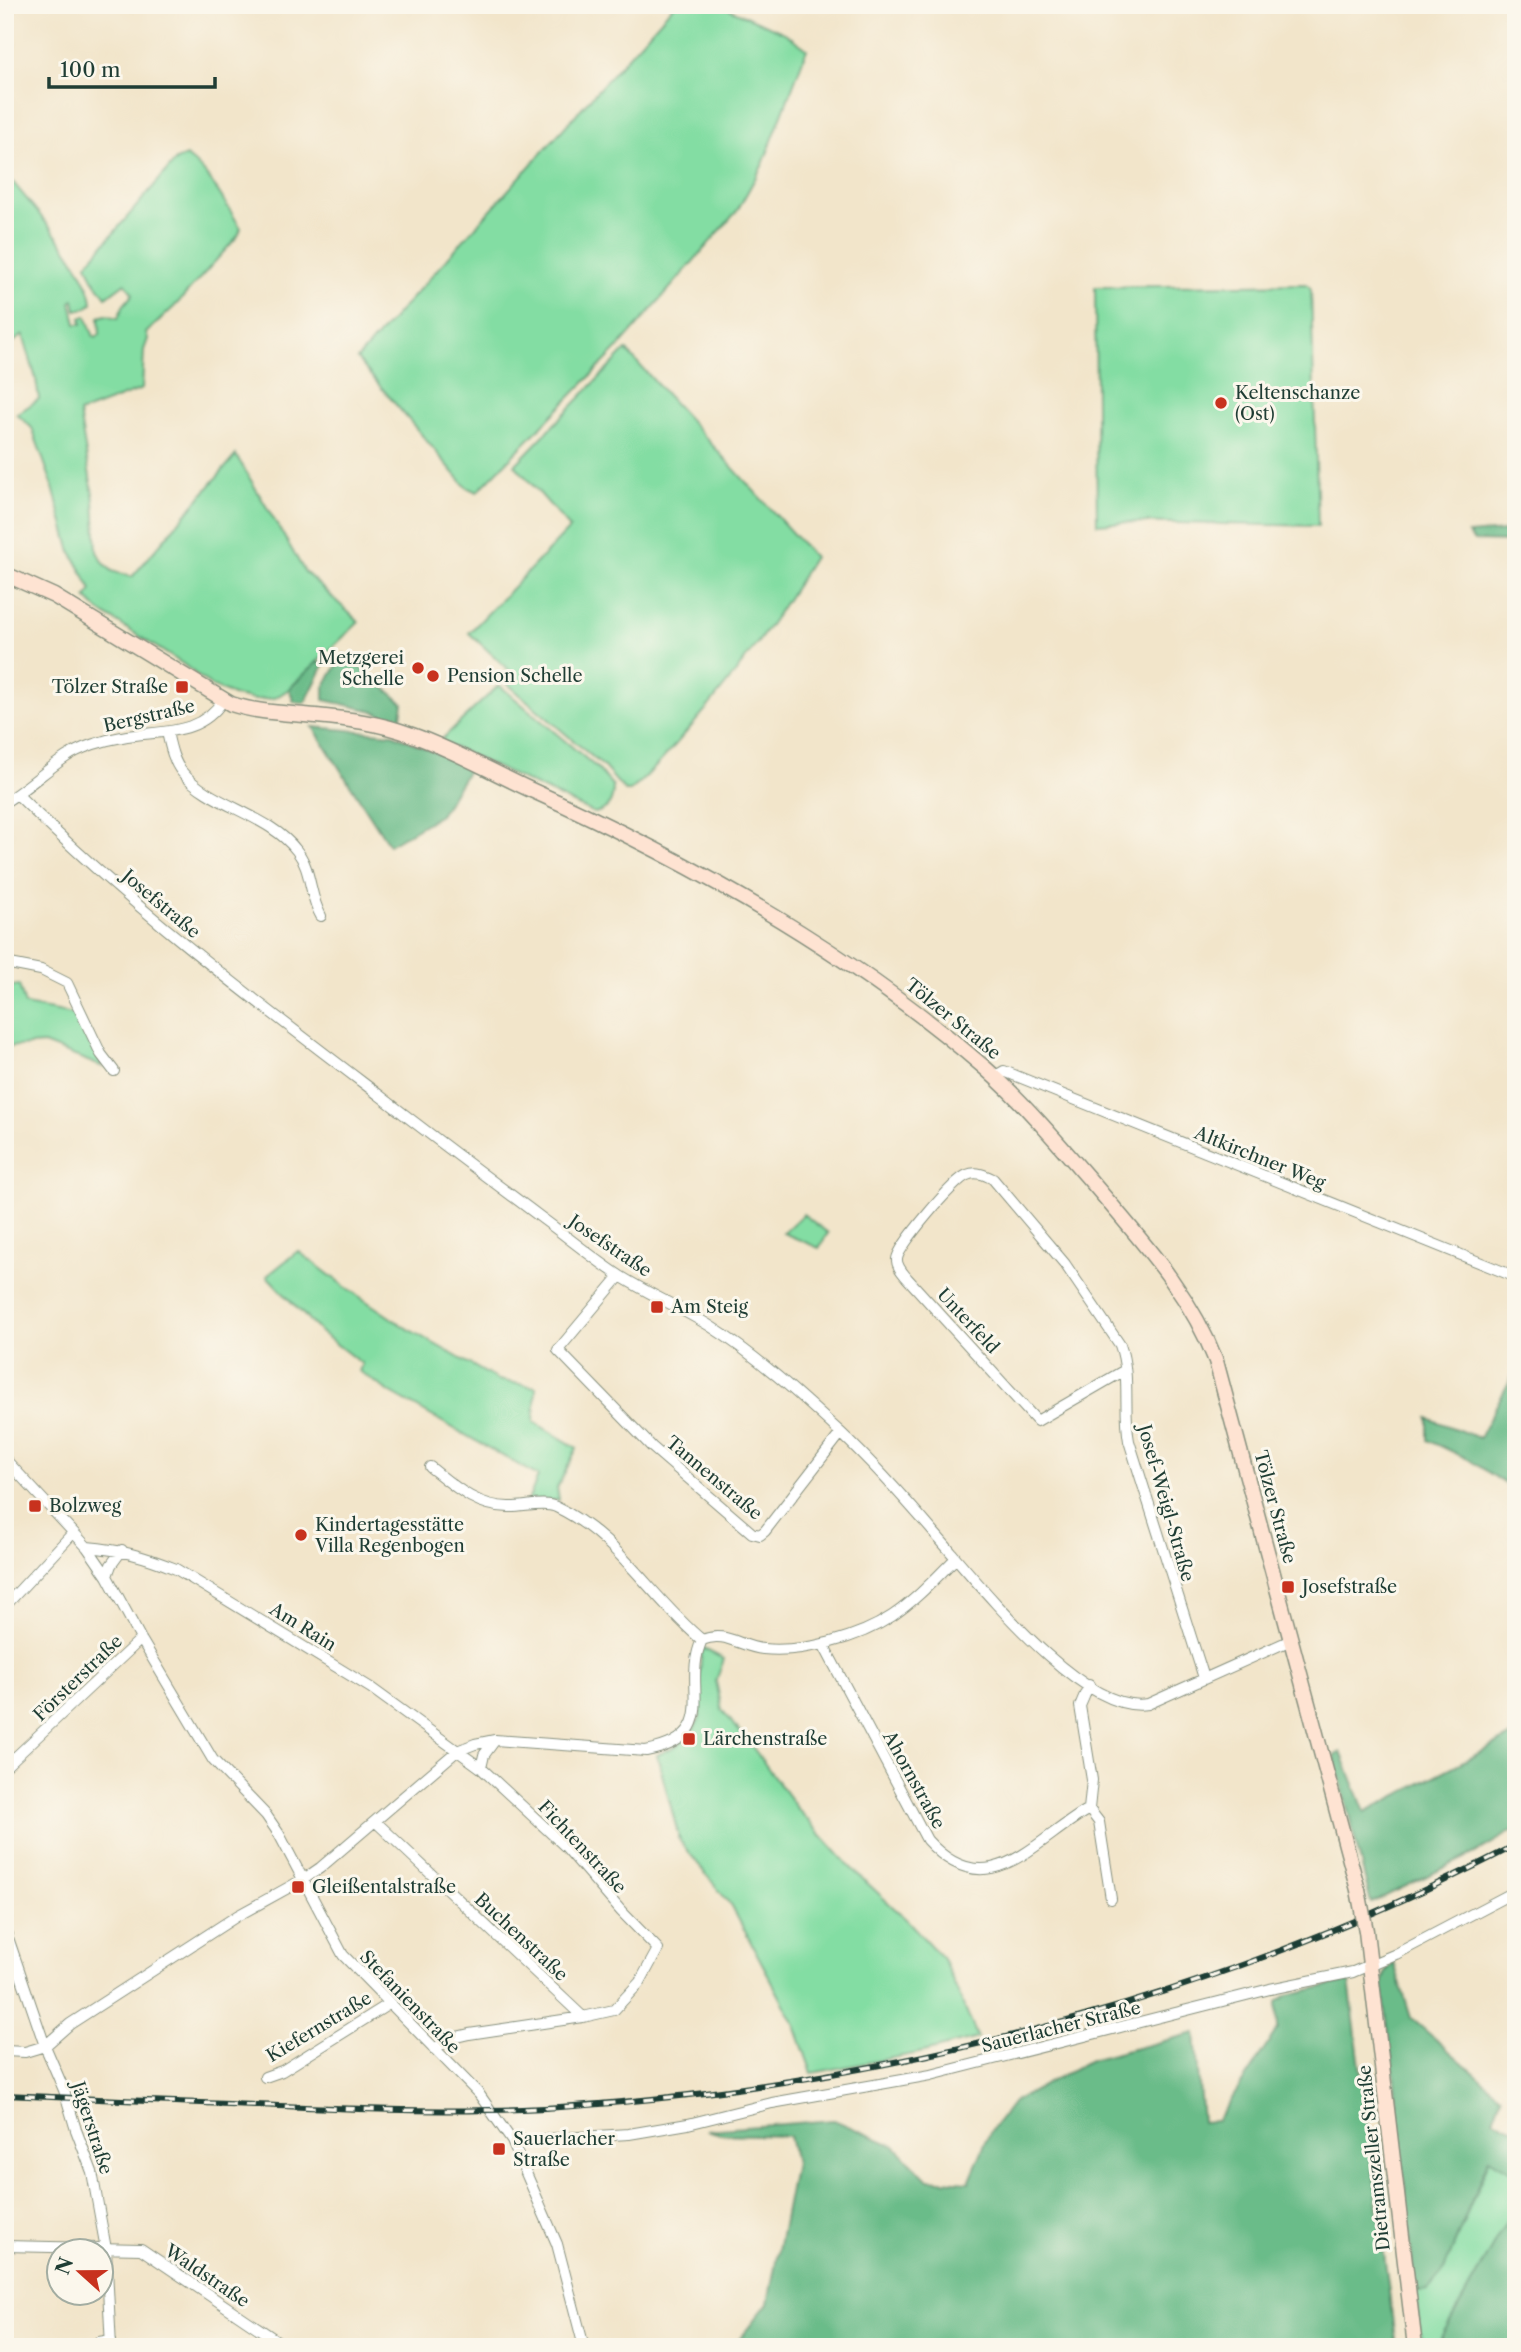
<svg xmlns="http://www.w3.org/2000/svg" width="1521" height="2352" viewBox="0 0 1521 2352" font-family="'Libre Caslon Text',serif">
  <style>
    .green { fill: #83dda3; stroke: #518d6c; stroke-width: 2 }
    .forest { fill: #6abc89; stroke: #447c5e; stroke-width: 2 }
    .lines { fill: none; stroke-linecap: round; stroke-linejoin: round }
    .minor-casing { stroke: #88917f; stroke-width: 12 }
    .secondary-casing { stroke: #88917f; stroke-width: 17 }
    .minor { stroke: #fff; stroke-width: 10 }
    .secondary { stroke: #fee3d2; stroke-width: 14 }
    .rail-casing { stroke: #1f3d34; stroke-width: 6 }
    .rail { stroke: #fbf7ec; stroke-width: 3.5; stroke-dasharray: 10; stroke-linecap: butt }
    .secondary-bridge-casing { stroke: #88917f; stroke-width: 17; stroke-linecap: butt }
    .secondary-bridge { stroke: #fee3d2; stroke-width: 14 }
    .poi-dot { fill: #c8321e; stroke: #fbf7ec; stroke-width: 2.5 }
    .labels { text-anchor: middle; stroke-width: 6; stroke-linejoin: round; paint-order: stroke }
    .poi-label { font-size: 18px; fill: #1f3d34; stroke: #fbf7ec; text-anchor: start }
    .street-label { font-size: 18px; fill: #1f3d34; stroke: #fbf7ec }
  </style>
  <rect width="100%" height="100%" fill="#fbf7ec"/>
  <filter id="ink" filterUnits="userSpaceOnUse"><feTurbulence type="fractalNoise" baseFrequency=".0143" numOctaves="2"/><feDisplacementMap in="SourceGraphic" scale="14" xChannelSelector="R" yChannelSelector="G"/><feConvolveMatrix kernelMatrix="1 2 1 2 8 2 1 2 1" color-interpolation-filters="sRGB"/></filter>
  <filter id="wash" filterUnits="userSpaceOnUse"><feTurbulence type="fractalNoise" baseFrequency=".00686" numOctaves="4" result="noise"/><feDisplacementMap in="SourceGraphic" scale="28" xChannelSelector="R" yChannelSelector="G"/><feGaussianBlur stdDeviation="1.57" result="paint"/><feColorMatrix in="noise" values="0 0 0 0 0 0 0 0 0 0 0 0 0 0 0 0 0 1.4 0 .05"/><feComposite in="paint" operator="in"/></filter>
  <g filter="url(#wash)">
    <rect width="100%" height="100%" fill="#f2e5ca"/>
    <path class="green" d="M674,5h46l65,28 22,16 -44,115 -26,47 -119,137 -141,144 -11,-5 -109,-128z
      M186,156c24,16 39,48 55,72l-3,8 -63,70 -29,27 2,6 -4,11 -2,39 -63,24 15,87 3,52 7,11 8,8 20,6 104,-122 69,117 54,50 -70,67 -14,9 -20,2 -20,-4 -24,-10 -28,-22 -85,-54 -12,-12 6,-8 -21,-38 -19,-68 -20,-56 -15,-14 22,-15 -3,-20 -13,-44 -18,13v-176c23,31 85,95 87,131l-5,5 -11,2 -2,-10 -3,2 5,22h6l-1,-6 5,-2 8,21 6,-2 -1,-18 7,-2 12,3 5,-12 10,-12 -8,-11 -19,14 -13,-18 -6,-15 89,-104z
      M1307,284l4,5 7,237 -190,-4 -31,2 -2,-237z
      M626,350l188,207c-38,63 -82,124 -131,179 -17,19 -33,39 -53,55h-5l-21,-24 -101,-87 8,-8 -42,-39 101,-105 -55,-63z
      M499,685l98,83 16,18c0,15 -3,24 -19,27l-154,-72z
      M19,985l6,20 54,10 24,52 -59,-23 -39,3v-60z
      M803,1214l25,19 -9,15 -36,-15z
      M298,1251l46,35 59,40 95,54 38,7 -2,35 43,26 -20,40 2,12 -31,1 10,-25 -147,-83 -32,-22 3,-7 -44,-34 -51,-54z
      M702,1648l22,11 -8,22 6,29 29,35 46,63 52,58 59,55 35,38 35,79 -59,15 -107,20 -18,-50 -62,-116 -52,-66 -23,-86 21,-10 13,-12 9,-15 -1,-36z
      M1490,2158l26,16v30l-80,143h-14l-7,-56 13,-1 15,-18z"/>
    <path class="forest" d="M1516,530v12l-42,-1 -6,-7z
      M344,654l59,49 -3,21 -26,-13 -50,-11v-13z
      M317,662l7,3 -19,38 -11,-1 -5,-13z
      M313,727l80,7 77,33 -30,48 -51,30z
      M1516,1369v122l-48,-32 -40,-19v-22l51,20z
      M1516,1734v95l-41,24 -104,50 -37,-147 7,-4 24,60z
      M1394,1963l17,55 90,78 -8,23 23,11v44l-27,-16 -46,114 -15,18 -13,1 -21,-217 -12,-91 4,-12z
      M1349,1981l47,366h-663l35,-44 27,-140 -6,-27 -69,-2 -13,-4 127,-10 61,26 32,33 42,3 21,-50 23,-30 77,-42 105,-27 7,89 15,-1 61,-92 -1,-27 10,-7z
      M1516,2204v143h-80z"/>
  </g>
  <g filter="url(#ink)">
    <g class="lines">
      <g class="minor-casing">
        <path id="minor" d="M167,732c3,13 6,29 15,40 28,34 87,42 115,79 15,19 12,45 24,65
          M17,794c112,112 237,206 362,301 54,42 109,83 164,124 26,19 51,40 77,57 29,18 61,32 90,50 47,30 90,69 131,107 34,32 65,67 95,102 41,46 146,181 212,169l143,-64
          M5,802c22,-14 40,-31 61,-45 15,-10 38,-17 56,-20 37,-7 78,0 101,-37
          M5,963l36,7 26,13 34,71 13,17
          M994,1077l10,-6 512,206
          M620,1276l-62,74 94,97 100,86 8,2 5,-4 76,-98
          M1125,1370l-88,51 -130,-143c-4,-5 -11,-12 -10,-19 1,-13 58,-80 70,-84 10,-4 18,0 26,4l72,85 55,81c11,31 3,64 9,96l75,237
          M5,1459l82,88 20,29 34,63 72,121 53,55 13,19 64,121 136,139 33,47 45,103 27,103
          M430,1467c24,19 46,40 79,40 13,1 35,-6 47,0 61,28 96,92 146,133
          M87,1547c34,3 57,9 89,22l195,119 110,80 85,79 55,64 37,38 -18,33 -26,28 -31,7 -114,17 -17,4 -18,11
          M107,1576l4,-11 11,-15
          M5,1606l68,-73
          M702,1640c23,-10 38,7 61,9 40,4 96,-11 129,-33 24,-16 44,-38 64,-58
          M823,1644l104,196c61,68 107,0 162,-31l3,-29 -12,-74 9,-21
          M5,1767l136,-128
          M481,1768l3,-13 11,-15
          M1089,1809l10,13 12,77
          M376,1822l207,195
          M5,1929l40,117 19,44 12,40 16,42 14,77 5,98
          M5,2051l20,1 20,-6 25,-22 167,-108 67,-37 16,-11 137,-117 18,-7 20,-4 151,11c79,-15 34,-65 56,-111
          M265,2077l17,-6 107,-67
          M512,2141l117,-7 59,-10 84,-21 159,-28 339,-86 83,-17 43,-18 120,-63
          M5,2246l136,3 145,98
          M89,2347l10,-5 12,-2"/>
      </g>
      <g class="secondary-casing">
        <path id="secondary" d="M5,574l49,22 177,108c28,9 55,9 85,12 33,3 64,7 96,19 40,14 78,36 117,54 163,73 321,162 456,279 43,38 80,83 117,126 45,53 89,102 114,167l142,529
          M1366,1931l49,416"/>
      </g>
      <use href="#minor" class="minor"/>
      <use href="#secondary" class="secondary"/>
      <g class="rail-casing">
        <path id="rail" d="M5,2095c83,4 167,7 250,10 78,3 156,7 234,5 75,-1 151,-9 225,-18 279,-36 552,-117 802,-247"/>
      </g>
      <use href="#rail" class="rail"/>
      <g class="secondary-bridge-casing">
        <path id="secondary-bridge" d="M1358,1890l8,41"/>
      </g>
      <use href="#secondary-bridge" class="secondary-bridge"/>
    </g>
  </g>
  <g class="poi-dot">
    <circle cx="1221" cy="403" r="7"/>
    <circle cx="418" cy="668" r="7"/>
    <circle cx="433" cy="676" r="7"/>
    <rect x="175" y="680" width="14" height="14" rx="3.5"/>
    <rect x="650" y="1300" width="14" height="14" rx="3.5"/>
    <rect x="28" y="1499" width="14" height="14" rx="3.5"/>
    <circle cx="301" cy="1535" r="7"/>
    <rect x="1281" y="1580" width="14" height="14" rx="3.5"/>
    <rect x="682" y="1732" width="14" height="14" rx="3.5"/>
    <rect x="291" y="1880" width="14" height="14" rx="3.5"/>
    <rect x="492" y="2142" width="14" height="14" rx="3.5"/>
  </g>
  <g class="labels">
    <g class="poi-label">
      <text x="1235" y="399">Keltenschanze<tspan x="1235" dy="21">(Ost)</tspan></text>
      <text x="404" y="664" text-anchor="end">Metzgerei<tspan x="404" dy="21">Schelle</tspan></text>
      <text x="447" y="682">Pension Schelle</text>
      <text x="168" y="693" text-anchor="end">Tölzer Straße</text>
      <text x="671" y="1313">Am Steig</text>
      <text x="49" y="1512">Bolzweg</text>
      <text x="315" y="1531">Kindertagesstätte<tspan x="315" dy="21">Villa Regenbogen</tspan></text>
      <text x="1302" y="1593">Josefstraße</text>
      <text x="703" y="1745">Lärchenstraße</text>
      <text x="312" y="1893">Gleißentalstraße</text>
      <text x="513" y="2145">Sauerlacher<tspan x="513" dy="21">Straße</tspan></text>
    </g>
    <g class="street-label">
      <text transform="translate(149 716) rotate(-13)" y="6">Bergstraße</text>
      <text transform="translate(161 904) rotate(40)" y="6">Josefstraße</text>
      <text transform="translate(953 1019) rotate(39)" y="6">Tölzer Straße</text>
      <text transform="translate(1260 1158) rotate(22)" y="6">Altkirchner Weg</text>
      <text transform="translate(610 1246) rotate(34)" y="6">Josefstraße</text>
      <text transform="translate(968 1321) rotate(47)" y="6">Unterfeld</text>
      <text transform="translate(714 1478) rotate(40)" y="6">Tannenstraße</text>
      <text transform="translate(1166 1503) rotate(74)" y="6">Josef-Weigl-Straße</text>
      <text transform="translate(1275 1507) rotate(75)" y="6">Tölzer Straße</text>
      <text transform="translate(303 1627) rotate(32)" y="6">Am Rain</text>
      <text transform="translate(78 1678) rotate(-44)" y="6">Försterstraße</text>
      <text transform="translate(914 1780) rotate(61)" y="6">Ahornstraße</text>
      <text transform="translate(582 1847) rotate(47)" y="6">Fichtenstraße</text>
      <text transform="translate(521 1937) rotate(43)" y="6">Buchenstraße</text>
      <text transform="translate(410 2002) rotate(46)" y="6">Stefanienstraße</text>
      <text transform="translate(319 2027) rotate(-31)" y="6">Kiefernstraße</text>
      <text transform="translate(1061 2027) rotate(-14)" y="6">Sauerlacher Straße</text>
      <text transform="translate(92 2128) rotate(72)" y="6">Jägerstraße</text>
      <text transform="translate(1374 2158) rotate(-96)" y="6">Dietramszeller Straße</text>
      <text transform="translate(207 2276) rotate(34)" y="6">Waldstraße</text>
    </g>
  </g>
  <rect width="1521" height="2352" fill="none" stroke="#fbf7ec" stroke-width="28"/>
  <g transform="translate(80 2272) rotate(291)"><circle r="33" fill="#fbf7ec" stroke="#a3ada2" stroke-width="2"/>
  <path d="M0-5L12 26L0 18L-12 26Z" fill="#c8321e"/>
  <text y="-10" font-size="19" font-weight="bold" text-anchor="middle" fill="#1f3d34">N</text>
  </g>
  <path d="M49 77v10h166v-10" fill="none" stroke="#1f3d34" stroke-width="3.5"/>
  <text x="60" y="77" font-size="21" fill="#1f3d34" stroke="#fbf7ec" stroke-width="5" paint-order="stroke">100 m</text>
</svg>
